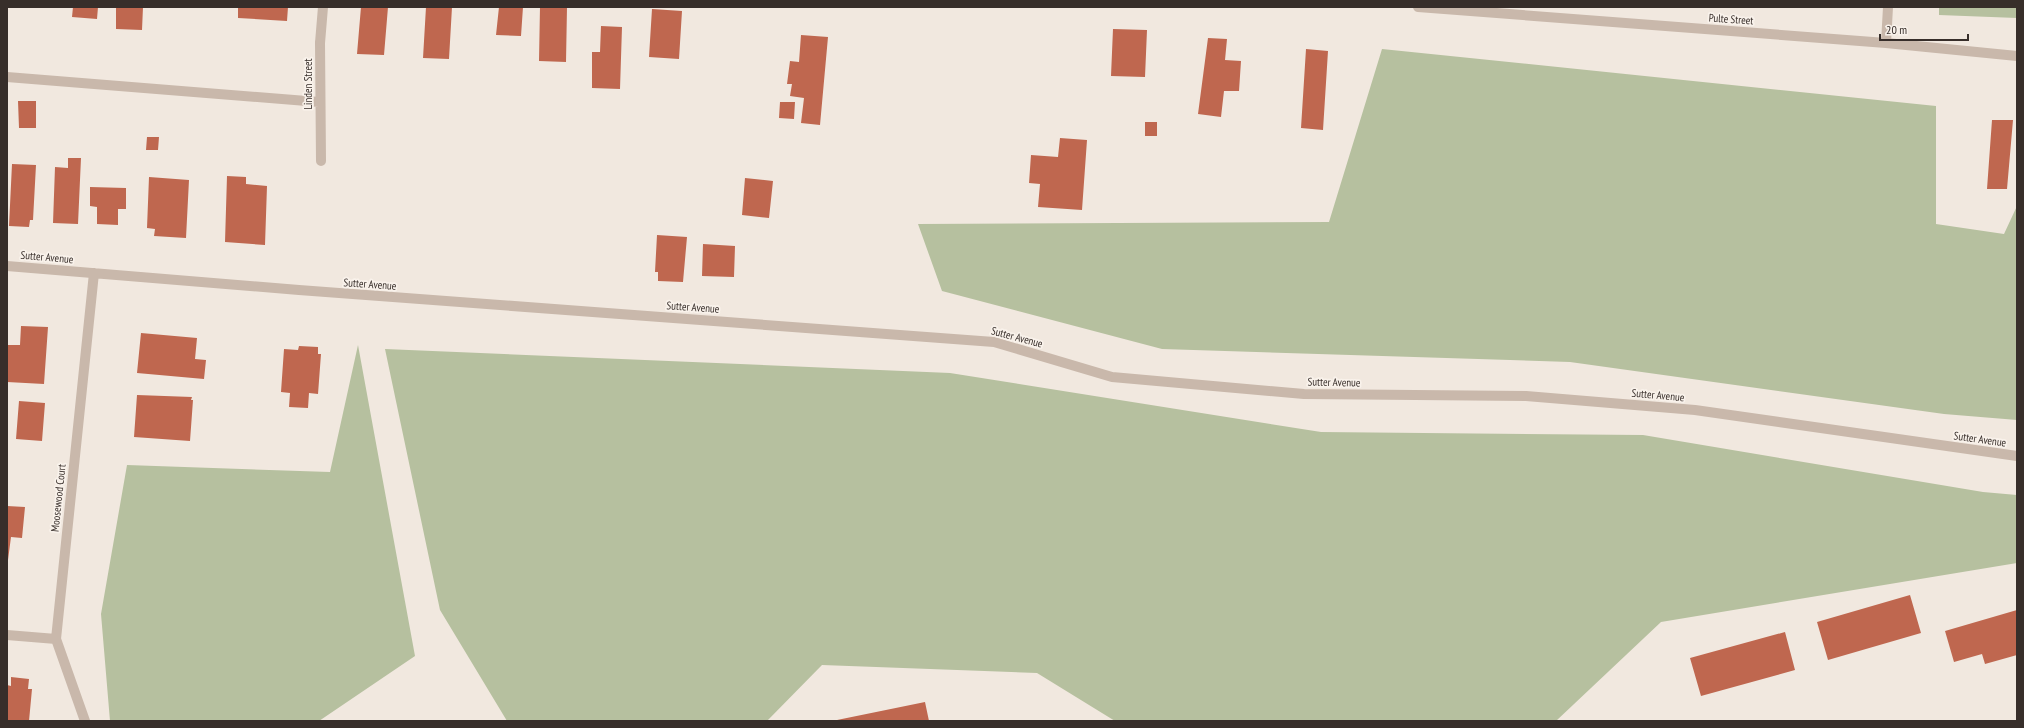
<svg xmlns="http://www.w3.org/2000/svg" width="2024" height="728" viewBox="0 0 2024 728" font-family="'PT Sans Narrow',sans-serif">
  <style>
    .green { fill: #b6c09f }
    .building { fill: #bf674f }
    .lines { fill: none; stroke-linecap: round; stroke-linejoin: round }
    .lane { stroke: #c9b8ab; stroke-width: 10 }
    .street { stroke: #c9b8ab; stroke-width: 10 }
    .labels { text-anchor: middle; stroke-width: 3.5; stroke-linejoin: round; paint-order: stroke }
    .street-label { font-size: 11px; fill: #372e2a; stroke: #f9f2eb }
  </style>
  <rect width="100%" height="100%" fill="#f1e8df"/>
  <path class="green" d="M1939,7h78v11l-78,-3z
    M1382,49l554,57v118l68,10 13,-28v214l-73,-6 -374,-52 -408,-13 -220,-58 -24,-67 411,-2z
    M358,345l57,311 -96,65h-209l-9,-107 26,-149 203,7z
    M385,349l565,24 371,59 322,3 340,57 34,3v68l-356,59 -105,99h-441l-78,-48 -215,-8 -55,56h-260l-67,-111z"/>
  <path class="building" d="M73,7h25l-1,12 -25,-2z
    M116,7h27l-1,23 -26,-1z
    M238,7h50l-1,14 -49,-3z
    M361,7h27l-4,48 -27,-1z
    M426,7h26l-3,52 -26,-1z
    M499,7h24l-2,29 -25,-1z
    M540,7h27l-1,55 -27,-1z
    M652,9l30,2 -3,48 -30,-2z
    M601,26l21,1 -2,62 -28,-1v-36h8z
    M1113,29l34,1 -2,47 -34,-1z
    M801,35l27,2 -8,88 -19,-2 3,-25 -14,-2 2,-12h-5l3,-23 9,1z
    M1208,38l19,1 -2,21 16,1 -2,30h-15l-3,26 -23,-3z
    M1306,49l22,2 -5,79 -22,-2z
    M18,101h18v27h-17z
    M780,102h15l-1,17 -15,-1z
    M1992,120h21l-6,69h-20z
    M1145,122h12v14h-12z
    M147,137h12l-1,13h-12z
    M1060,138l27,2 -5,70 -44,-3 2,-23 -11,-1 2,-28 27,2z
    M68,158h13l-3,66 -25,-1 2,-56 13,1z
    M12,164l24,1 -3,55h-3l-1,7 -20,-1z
    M227,176l19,1v7l21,2 -2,59 -40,-3z
    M149,177l40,3 -3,58 -32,-2 1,-7 -8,-1z
    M745,178l28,3 -4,37 -27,-3z
    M90,187l36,1v21h-8v16l-21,-1v-17l-7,-1z
    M657,235l30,2 -4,45 -25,-1v-9h-3z
    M703,244l32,2 -1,31 -32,-1z
    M21,326l27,1 -4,57 -37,-2 1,-37h12z
    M141,333l56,5 -2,21 11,1 -2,19 -67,-6z
    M299,346l19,1v7h3l-3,40 -9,-1 -1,15 -19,-1 1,-14 -9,-1 3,-43 14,1z
    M137,395l55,2 -1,3h2l-3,41 -56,-4z
    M19,401l26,2 -3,38 -26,-2z
    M7,506l18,1 -3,31 -11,-1 -3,23z
    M1910,595l11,38 -93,27 -11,-38z
    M2017,610v45l-32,9 -3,-10 -28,8 -9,-31z
    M1785,632l10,38 -94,26 -11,-38z
    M11,677l18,2 -1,10h4l-3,32h-22v-36l4,1z
    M925,702l4,19h-92v-1z"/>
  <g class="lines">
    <path class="lane" d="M320,43l1,118
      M7,77l312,25"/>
    <path class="street" d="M1418,7l468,36 131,13
      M320,43l3,-36
      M1886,43l2,-36
      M7,266l292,24 695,52 118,35 192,17 222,2 169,14 322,46
      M7,635l49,4
      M85,721l-29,-82 38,-366"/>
  </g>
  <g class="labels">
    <g class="street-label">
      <text transform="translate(1731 19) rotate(4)" y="4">Pulte Street</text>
      <text transform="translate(308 84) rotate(-90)" y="4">Linden Street</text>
      <text transform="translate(47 257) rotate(5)" y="4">Sutter Avenue</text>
      <text transform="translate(370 284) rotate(4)" y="4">Sutter Avenue</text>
      <text transform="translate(693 307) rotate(4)" y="4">Sutter Avenue</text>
      <text transform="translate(1017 337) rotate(15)" y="4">Sutter Avenue</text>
      <text transform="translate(1334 382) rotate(1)" y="4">Sutter Avenue</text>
      <text transform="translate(1658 395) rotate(5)" y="4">Sutter Avenue</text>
      <text transform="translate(1980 439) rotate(8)" y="4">Sutter Avenue</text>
      <text transform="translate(58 498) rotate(-84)" y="4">Moosewood Court</text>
    </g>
  </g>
  <rect width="2024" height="728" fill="none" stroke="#372e2a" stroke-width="16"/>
  <path d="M1880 34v6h88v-6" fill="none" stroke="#372e2a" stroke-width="2"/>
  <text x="1886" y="34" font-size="12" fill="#372e2a" stroke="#f9f2eb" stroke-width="3" paint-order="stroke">20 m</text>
</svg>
